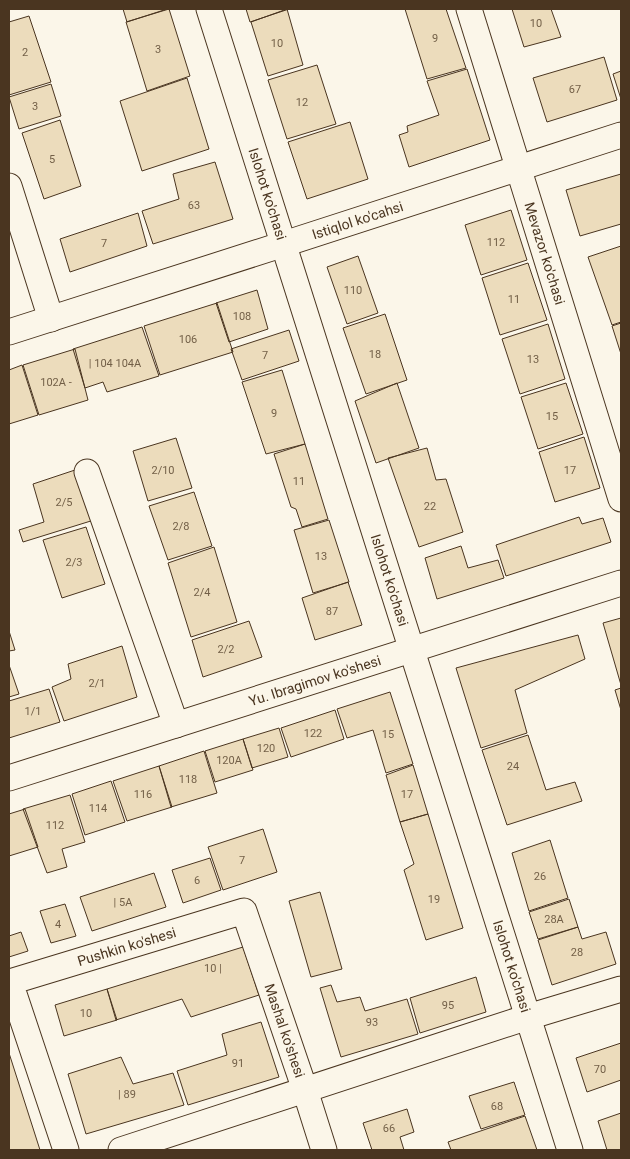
<svg xmlns="http://www.w3.org/2000/svg" width="630" height="1159" viewBox="0 0 630 1159" font-family="Roboto,sans-serif">
  <style>
    .building { fill: #ecdcbc; stroke: #4a3520 }
    .lines { fill: none; stroke-linecap: round; stroke-linejoin: round }
    .minor-casing { stroke: #4a3520; stroke-width: 27 }
    .minor { stroke: #fbf6e9; stroke-width: 25 }
    .labels { text-anchor: middle; stroke-width: 4; stroke-linejoin: round; paint-order: stroke }
    .number-label { font-size: 11px; fill: #725f47 }
    .street-label { font-size: 14px; fill: #4a3520; stroke: #fbf6e9 }
  </style>
  <rect width="100%" height="100%" fill="#fbf6e9"/>
  <path class="building" d="M123,9h44l-40,13z
    M169,9l21,67 -43,15 -21,-69z
    M246,9h43l-39,13z
    M287,9l16,56 -35,11 -17,-54z
    M405,9h41l20,59 -39,11z
    M512,9h39l10,28 -37,10z
    M29,16l22,66 -42,13v-73z
    M604,57l13,43 -70,22 -14,-44z
    M317,65l19,59 -49,15 -19,-59z
    M467,69l23,71 -81,27 -10,-32 9,-3 -1,-6 32,-11 -12,-34z
    M621,71v28l-8,-25z
    M187,78l22,71 -67,22 -22,-70z
    M51,84l10,32 -42,13 -10,-32z
    M60,120l21,66 -37,13 -22,-66z
    M350,122l18,57 -61,20 -19,-57z
    M215,162l18,57 -80,25 -11,-33 37,-12 -6,-25z
    M621,174v50l-41,12 -14,-46z
    M511,210l16,50 -46,15 -16,-50z
    M138,213l9,33 -77,26 -10,-33z
    M621,246v76l-9,3 -24,-68z
    M358,256l20,57 -31,11 -20,-57z
    M528,263l19,57 -47,15 -18,-57z
    M257,290l11,39 -39,13 -13,-39z
    M217,303l16,49 -73,23 -16,-49z
    M385,314l22,66 -41,14 -23,-66z
    M621,323v31l-9,-28z
    M548,324l17,55 -45,15 -18,-55z
    M142,327l17,49 -52,16 -4,-10 -18,6 -12,-39z
    M289,330l10,31 -57,19 -11,-31z
    M75,349l13,51 -49,15 -16,-50z
    M22,365l16,50 -29,9v-54z
    M282,370l23,74 -39,10 -24,-72z
    M397,383l22,65 -43,15 -21,-62z
    M566,383l17,51 -45,15 -17,-52z
    M584,437l16,51 -45,14 -16,-50z
    M176,438l16,50 -44,13 -15,-50z
    M305,444l23,75 -26,8 -6,-18 -5,-2 -17,-53z
    M427,448l9,32 10,-1 17,53 -44,15 -31,-89z
    M96,463l4,13 -6,44 -71,22 -4,-12 25,-8 -11,-38z
    M194,492l18,54 -44,14 -19,-54z
    M579,517l3,7 21,-6 8,24 -105,34 -10,-31z
    M329,520l20,62 -36,11 -19,-63z
    M86,527l19,57 -43,14 -19,-58z
    M461,546l7,22 30,-8 6,18 -67,21 -12,-41z
    M214,547l23,75 -46,15 -23,-74z
    M348,582l14,43 -47,15 -13,-42z
    M621,618v67l-18,-62z
    M249,621l13,36 -59,20 -11,-37z
    M9,631l6,19 -6,1z
    M578,635l7,24 -70,31 12,43 -46,15 -25,-80z
    M122,646l15,51 -73,24 -12,-34 19,-8 -3,-15z
    M9,665l10,29 -10,3z
    M621,688v22l-6,-20z
    M49,689l11,33 -51,16v-37z
    M390,692l23,72 -27,9 -13,-43 -26,8 -10,-29z
    M335,710l9,29 -53,18 -10,-29z
    M279,728l9,29 -36,11 -9,-29z
    M528,735l18,55 29,-8 7,19 -75,24 -25,-75z
    M243,739l10,31 -38,12 -10,-31z
    M204,751l13,42 -46,14 -12,-41z
    M413,765l15,49 -28,8 -14,-47z
    M159,766l13,41 -45,14 -14,-40z
    M111,781l14,41 -40,13 -13,-41z
    M70,795l15,47 -23,7 5,18 -20,6 -24,-64z
    M25,809l13,38 -29,9v-42z
    M428,814l35,114 -37,12 -22,-70 10,-6 -14,-42z
    M263,829l14,43 -54,18 -15,-43z
    M550,840l18,58 -39,13 -17,-58z
    M210,858l11,32 -38,13 -11,-33z
    M154,873l12,34 -74,24 -12,-34z
    M320,892l22,77 -31,8 -22,-76z
    M569,899l9,28 -40,12 -9,-27z
    M65,904l11,32 -25,7 -11,-32z
    M578,927l4,12 24,-7 10,32 -64,21 -14,-45z
    M21,932l7,19 -19,6v-21z
    M243,947l16,48 -68,22 -9,-18 -66,21 -9,-31z
    M476,977l10,35 -66,21 -10,-35z
    M331,985l6,17 23,-5 5,14 42,-12 11,35 -77,23 -21,-69z
    M107,989l10,31 -53,16 -9,-31z
    M261,1022l18,55 -91,28 -11,-34 50,-16 -5,-21z
    M621,1043v37l-34,12 -11,-34z
    M9,1053l31,97h-31z
    M121,1057l12,27 40,-11 11,32 -98,29 -18,-60z
    M514,1082l11,33 -44,14 -12,-33z
    M407,1109l7,23 -14,5 4,13h-32l-9,-27z
    M621,1113v37h-14l-9,-29z
    M525,1116l12,34h-86l-3,-8z"/>
  <g class="lines">
    <g class="minor-casing">
      <g id="minor">
        <path id="s1" d="M209,9l361,1141"/>
        <path id="s2" d="M469,9l152,490"/>
        <path d="M9,186l42,133"/>
        <path id="s3" d="M9,332l275,-88 337,-109"/>
        <path d="M87,472l89,253"/>
        <path id="s4" d="M9,778l612,-195"/>
        <path id="s5" d="M66,1150l-56,-168 234,-71 61,179 19,60"/>
        <path d="M121,1150l407,-133 93,-28"/>
      </g>
    </g>
    <use href="#minor" class="minor"/>
  </g>
  <g class="labels">
    <g class="number-label">
      <text x="536" y="27">10</text>
      <text x="435" y="42">9</text>
      <text x="277" y="47">10</text>
      <text x="158" y="53">3</text>
      <text x="25" y="56">2</text>
      <text x="575" y="93">67</text>
      <text x="302" y="106">12</text>
      <text x="35" y="110">3</text>
      <text x="52" y="163">5</text>
      <text x="194" y="209">63</text>
      <text x="496" y="246">112</text>
      <text x="104" y="247">7</text>
      <text x="353" y="294">110</text>
      <text x="514" y="303">11</text>
      <text x="242" y="320">108</text>
      <text x="188" y="343">106</text>
      <text x="375" y="358">18</text>
      <text x="265" y="359">7</text>
      <text x="533" y="363">13</text>
      <text x="115" y="367">| 104 104A</text>
      <text x="56" y="386">102A -</text>
      <text x="274" y="417">9</text>
      <text x="552" y="420">15</text>
      <text x="163" y="474">2/10</text>
      <text x="570" y="474">17</text>
      <text x="299" y="485">11</text>
      <text x="64" y="506">2/5</text>
      <text x="430" y="510">22</text>
      <text x="181" y="530">2/8</text>
      <text x="321" y="560">13</text>
      <text x="74" y="566">2/3</text>
      <text x="202" y="596">2/4</text>
      <text x="332" y="615">87</text>
      <text x="226" y="653">2/2</text>
      <text x="97" y="687">2/1</text>
      <text x="33" y="715">1/1</text>
      <text x="313" y="737">122</text>
      <text x="388" y="738">15</text>
      <text x="266" y="752">120</text>
      <text x="229" y="764">120A</text>
      <text x="513" y="770">24</text>
      <text x="188" y="783">118</text>
      <text x="143" y="798">116</text>
      <text x="407" y="798">17</text>
      <text x="98" y="812">114</text>
      <text x="55" y="829">112</text>
      <text x="242" y="864">7</text>
      <text x="540" y="880">26</text>
      <text x="197" y="884">6</text>
      <text x="434" y="903">19</text>
      <text x="123" y="906">| 5A</text>
      <text x="554" y="923">28A</text>
      <text x="58" y="928">4</text>
      <text x="577" y="956">28</text>
      <text x="213" y="972">10 |</text>
      <text x="448" y="1009">95</text>
      <text x="86" y="1017">10</text>
      <text x="372" y="1026">93</text>
      <text x="238" y="1067">91</text>
      <text x="600" y="1073">70</text>
      <text x="127" y="1098">| 89</text>
      <text x="497" y="1110">68</text>
      <text x="389" y="1132">66</text>
    </g>
    <g class="street-label">
      <text dy="5" stroke="none"><textPath href="#s1" startOffset="194">Islohot ko'chasi</textPath></text>
      <text dy="5" stroke="none"><textPath href="#s3" startOffset="366">Istiqlol ko'cahsi</textPath></text>
      <text dy="5" stroke="none"><textPath href="#s2" startOffset="256">Mevazor ko'chasi</textPath></text>
      <text dy="5" stroke="none"><textPath href="#s1" startOffset="599">Islohot ko'chasi</textPath></text>
      <text dy="5" stroke="none"><textPath href="#s4" startOffset="321">Yu. Ibragimov ko'shesi</textPath></text>
      <text dy="5" stroke="none"><textPath href="#s5" startOffset="299">Pushkin ko'shesi</textPath></text>
      <text dy="5" stroke="none"><textPath href="#s1" startOffset="1004">Islohot ko'chasi</textPath></text>
      <text dy="5" stroke="none"><textPath href="#s5" startOffset="548">Mashal ko'shesi</textPath></text>
    </g>
  </g>
  <rect width="630" height="1159" fill="none" stroke="#4a3520" stroke-width="20"/>
</svg>
